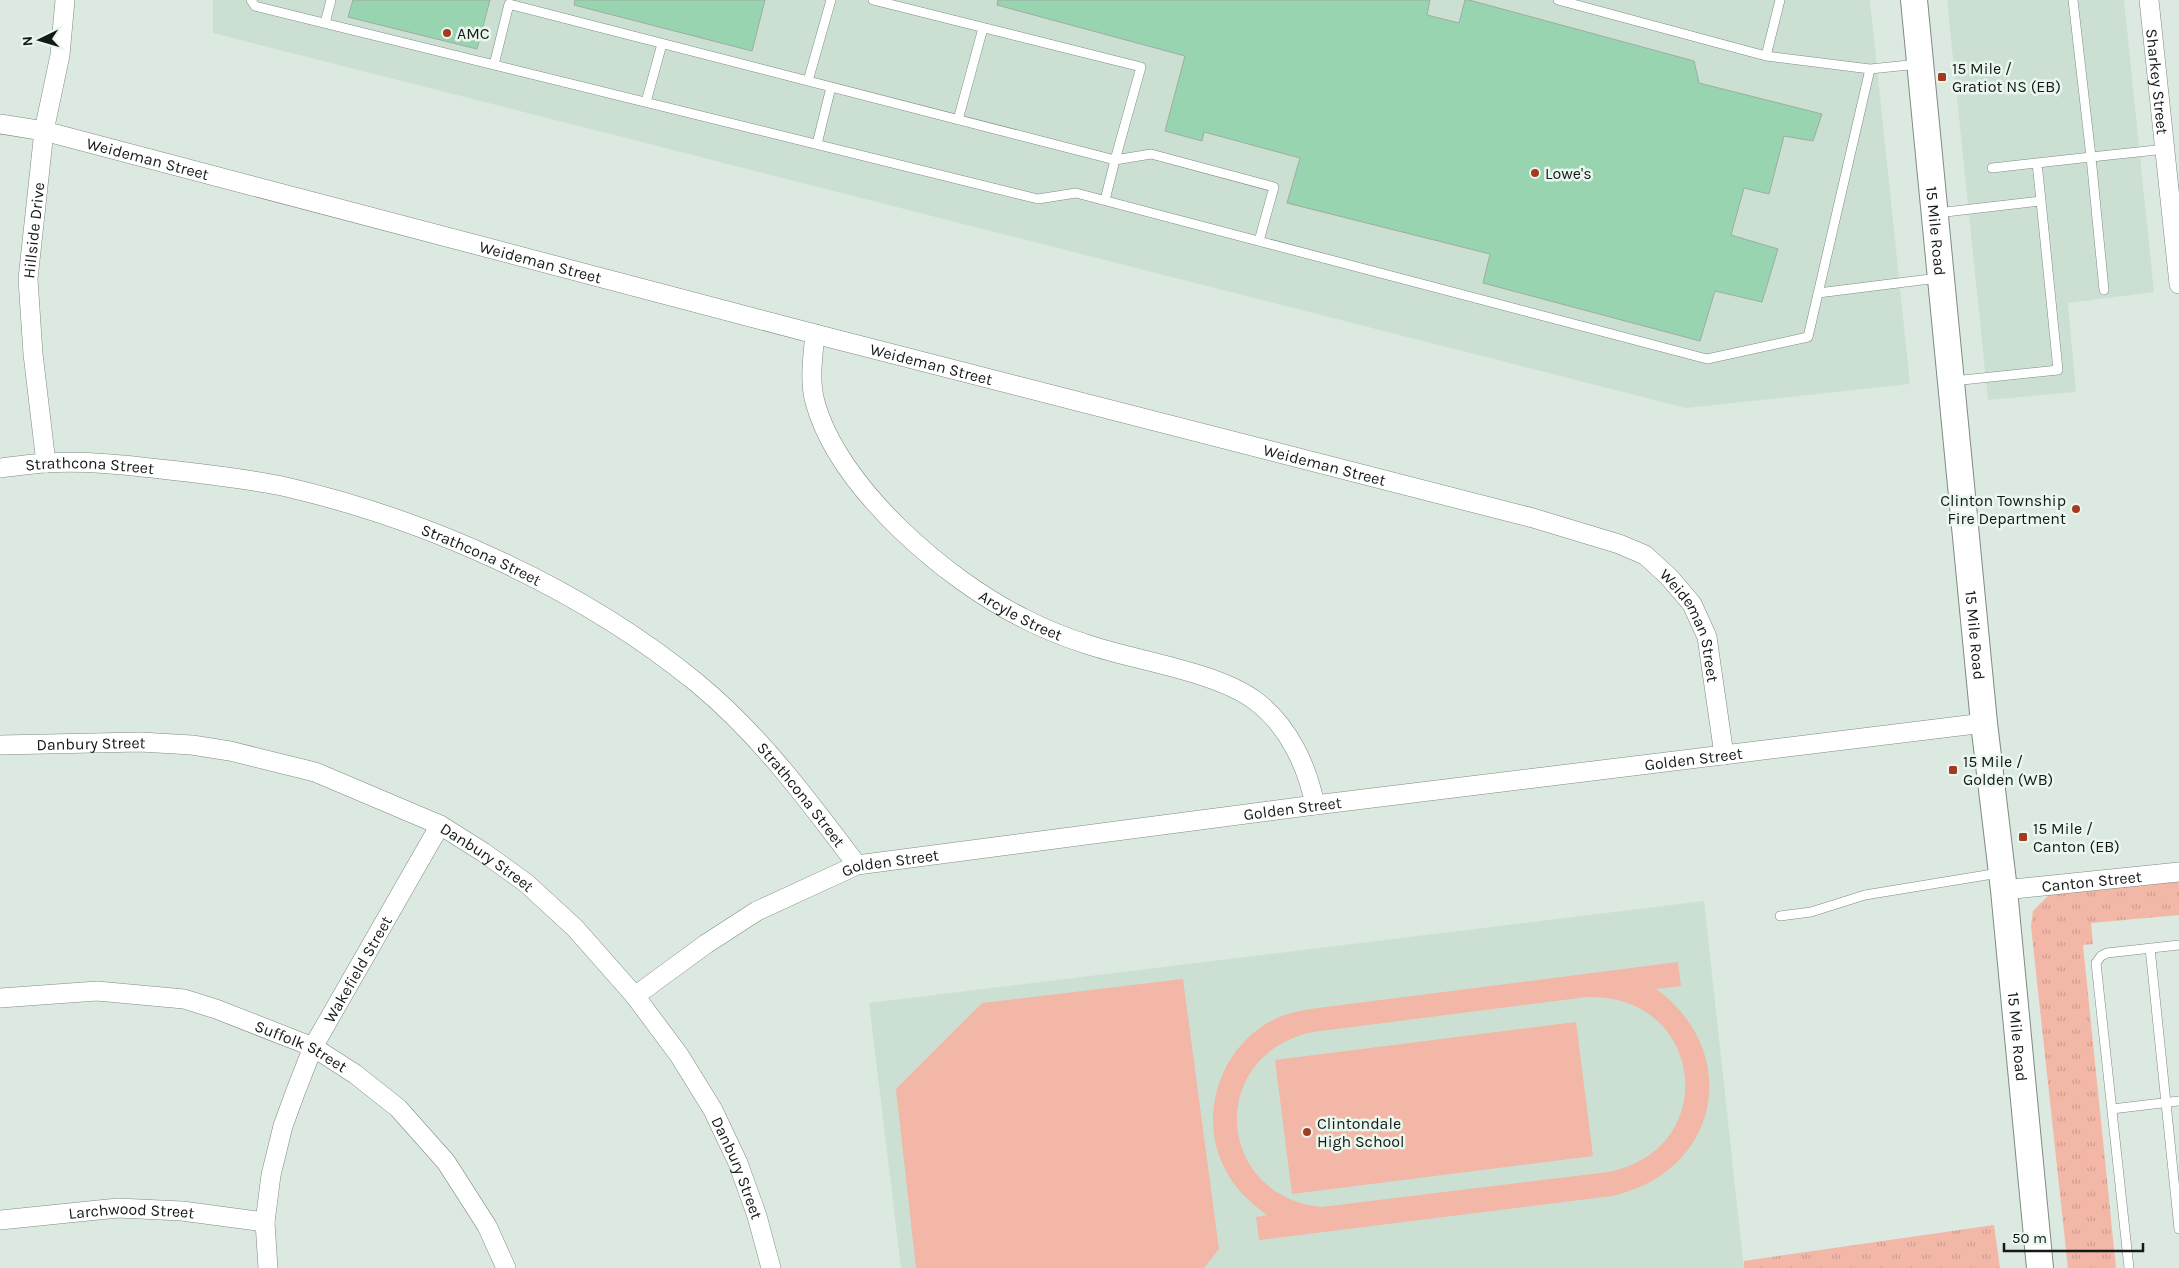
<svg xmlns="http://www.w3.org/2000/svg" width="2179" height="1268" viewBox="0 0 2179 1268" font-family="Karla,sans-serif">
  <style>
    .built { fill: #cbe0d3 }
    .grass { fill: url(#grass-tufts) }
    .pitch { fill: #f2b7a7; fill-rule: evenodd }
    .building { fill: #99d4b1; stroke: #9eaca3 }
    .lines { fill: none; stroke-linecap: round; stroke-linejoin: round }
    .lane-casing { stroke: #7e8b83; stroke-width: 10 }
    .street-casing { stroke: #7e8b83; stroke-width: 20 }
    .secondary-casing { stroke: #7e8b83; stroke-width: 28 }
    .lane { stroke: #fff; stroke-width: 9 }
    .street { stroke: #fff; stroke-width: 19 }
    .secondary { stroke: #fff; stroke-width: 26 }
    .poi-dot { fill: #a43b20; stroke: #e9f7ee; stroke-width: 2 }
    .labels { text-anchor: middle; stroke-width: 5; stroke-linejoin: round; paint-order: stroke }
    .poi-label { font-size: 16px; fill: #151a17; stroke: #e9f7ee; text-anchor: start }
    .street-label { font-size: 16px; fill: #151a17; stroke: #e9f7ee }
  </style>
  <defs>
    <pattern id="grass-tufts" width="24" height="20" patternUnits="userSpaceOnUse" patternTransform="scale(1.25)"><rect width="24" height="20" fill="#f2b7a7"/><path d="M3 7l-1-3M5 7V3M7 7l1-3M15 17l-1-3M17 17v-4M19 17l1-3" fill="none" stroke="#cf9d8f"/></pattern>
  </defs>
  <rect width="100%" height="100%" fill="#dce9e0"/>
  <path class="built" d="M213,0h1657l40,384 -224,24 -1473,-375z
    M1947,0h177l30,292 -86,11 8,89 -88,8z
    M1704,901l40,367h-843l-32,-265z"/>
  <path class="grass" d="M2179,880v35l-88,8 2,21 -10,1 33,323h-48l-37,-342 2,-15 16,-16z
    M1994,1225l6,43h-256v-7z"/>
  <path class="pitch" d="M1678,962l3,24 -25,3c88,64 63,184 -44,207l-353,44 -3,-23 11,-2c-18,-13 -34,-28 -43,-48 -27,-54 -2,-124 53,-149 11,-5 22,-7 33,-9zM1587,997c117,-4 136,152 22,175l-288,35c-107,-12 -114,-153 -8,-175z
    M1183,979l36,270 -15,19h-288l-20,-179 86,-86z
    M1576,1022l17,134 -301,38 -17,-134z"/>
  <path class="building" d="M353,0h137l-13,49 -129,-32z
    M575,0h190l-13,51 -178,-46z
    M998,0h432l-3,15 32,8 6,-23h4l225,61 5,22 123,31 -9,27 -29,-5 -15,58 -25,-6 -13,47 47,14 -16,53 -47,-11 -15,50 -217,-58 7,-29 -203,-51 13,-45 -96,-26 -2,9 -37,-10 20,-75 -188,-51z"/>
  <g class="lines">
    <g class="lane-casing">
      <path id="lane" d="M251,0l4,6 783,193 38,-6 631,166 101,-22 62,-268 49,-5
        M873,0l268,67 -26,93 36,-6 123,33 -15,54
        M1558,0l208,56
        M1780,0l-14,56 104,13
        M325,23l6,-23
        M494,65l15,-61 606,156 -10,40
        M808,81l23,-81
        M646,102l16,-58
        M958,120l25,-92
        M817,144l14,-57
        M1992,168l45,-5
        M1937,213l104,-12 -4,-38 54,-6 -18,-157
        M2104,290l-13,-133 75,-8
        M1818,293l120,-15
        M1953,381l105,-11 -17,-169
        M1780,916l31,-4 54,-17 134,-22
        M2150,948l29,281
        M2112,1109l67,-8
        M2129,1268l-33,-305 5,-7 6,-3 72,-8"/>
    </g>
    <g class="street-casing">
      <g id="street">
        <path id="s1" d="M2149,0l30,284"/>
        <path id="s2" d="M0,124l44,7 771,203 718,184 86,26 26,11 24,22 23,27 15,33 17,118"/>
        <path id="s3" d="M815,334c-2,22 -6,46 0,68 23,85 131,178 208,216 21,11 44,20 66,27 48,16 130,27 168,57 32,25 50,64 58,103"/>
        <path id="s4" d="M46,463l-13,-109 -5,-75 16,-148 16,-76 5,-55"/>
        <path id="s5" d="M0,468c15,-2 30,-4 45,-5 44,-3 90,3 133,8 35,4 70,8 104,15 145,33 299,102 415,197 63,52 111,117 160,182"/>
        <path id="s6" d="M0,745l140,-3 52,3 38,6 85,21 125,53 43,27 43,31 49,45 60,68 44,59 34,55 25,53 19,53 14,52"/>
        <path id="s7" d="M2004,890l175,-18"/>
        <path id="s8" d="M635,996l71,-52 51,-33 100,-46 458,-60 669,-82"/>
        <path id="s9" d="M0,998l97,-7 87,8 32,10 97,38 42,27 43,34 48,54 41,64 19,42"/>
        <path id="s10" d="M0,1220l118,-12 64,3 83,11"/>
        <path id="s11" d="M268,1268l-3,-46 6,-47 12,-49 12,-33 18,-46 127,-222"/>
      </g>
    </g>
    <g class="secondary-casing">
      <g id="secondary">
        <path id="s12" d="M1914,0l70,723 20,167 36,378"/>
      </g>
    </g>
    <use href="#lane" class="lane"/>
    <use href="#street" class="street"/>
    <use href="#secondary" class="secondary"/>
  </g>
  <g class="poi-dot">
    <circle cx="447" cy="33" r="5"/>
    <rect x="1937" y="72" width="10" height="10" rx="2.5"/>
    <circle cx="1535" cy="173" r="5"/>
    <circle cx="2076" cy="509" r="5"/>
    <rect x="1948" y="765" width="10" height="10" rx="2.5"/>
    <rect x="2018" y="832" width="10" height="10" rx="2.5"/>
    <circle cx="1307" cy="1132" r="5"/>
  </g>
  <g class="labels">
    <g class="poi-label">
      <text x="457" y="39">AMC</text>
      <text x="1952" y="74">15 Mile /<tspan x="1952" dy="18">Gratiot NS (EB)</tspan></text>
      <text x="1545" y="179">Lowe's</text>
      <text x="2066" y="506" text-anchor="end">Clinton Township<tspan x="2066" dy="18">Fire Department</tspan></text>
      <text x="1963" y="767">15 Mile /<tspan x="1963" dy="18">Golden (WB)</tspan></text>
      <text x="2033" y="834">15 Mile /<tspan x="2033" dy="18">Canton (EB)</tspan></text>
      <text x="1317" y="1129">Clintondale<tspan x="1317" dy="18">High School</tspan></text>
    </g>
    <g class="street-label">
      <text dy="6" stroke="none"><textPath href="#s1" startOffset="82">Sharkey Street</textPath></text>
      <text dy="6" stroke="none"><textPath href="#s2" startOffset="152">Weideman Street</textPath></text>
      <text dy="6" stroke="none"><textPath href="#s4" startOffset="234">Hillside Drive</textPath></text>
      <text dy="6" stroke="none"><textPath href="#s12" startOffset="232">15 Mile Road</textPath></text>
      <text dy="6" stroke="none"><textPath href="#s2" startOffset="558">Weideman Street</textPath></text>
      <text dy="6" stroke="none"><textPath href="#s2" startOffset="962">Weideman Street</textPath></text>
      <text dy="6" stroke="none"><textPath href="#s2" startOffset="1368">Weideman Street</textPath></text>
      <text dy="6" stroke="none"><textPath href="#s5" startOffset="90">Strathcona Street</textPath></text>
      <text dy="6" stroke="none"><textPath href="#s5" startOffset="495">Strathcona Street</textPath></text>
      <text dy="6" stroke="none"><textPath href="#s3" startOffset="372">Arcyle Street</textPath></text>
      <text dy="6" stroke="none"><textPath href="#s2" startOffset="1788">Weideman Street</textPath></text>
      <text dy="6" stroke="none"><textPath href="#s12" startOffset="638">15 Mile Road</textPath></text>
      <text dy="6" stroke="none"><textPath href="#s6" startOffset="91">Danbury Street</textPath></text>
      <text dy="6" stroke="none"><textPath href="#s8" startOffset="1102">Golden Street</textPath></text>
      <text dy="6" stroke="none"><textPath href="#s5" startOffset="900">Strathcona Street</textPath></text>
      <text dy="6" stroke="none"><textPath href="#s8" startOffset="698">Golden Street</textPath></text>
      <text dy="6" stroke="none"><textPath href="#s6" startOffset="511">Danbury Street</textPath></text>
      <text dy="6" stroke="none"><textPath href="#s8" startOffset="292">Golden Street</textPath></text>
      <text dy="6" stroke="none"><textPath href="#s7" startOffset="88">Canton Street</textPath></text>
      <text dy="6" stroke="none"><textPath href="#s11" startOffset="318">Wakefield Street</textPath></text>
      <text dy="6" stroke="none"><textPath href="#s12" startOffset="1042">15 Mile Road</textPath></text>
      <text dy="6" stroke="none"><textPath href="#s9" startOffset="311">Suffolk Street</textPath></text>
      <text dy="6" stroke="none"><textPath href="#s6" startOffset="916">Danbury Street</textPath></text>
      <text dy="6" stroke="none"><textPath href="#s10" startOffset="132">Larchwood Street</textPath></text>
    </g>
  </g>
  <g transform="translate(40 40) rotate(265)" stroke="#e9f7ee" stroke-width="4" paint-order="stroke">
  <path d="M0-4L9 19L0 12L-9 19Z" fill="#151a17"/>
  <text y="-8" font-size="14" font-weight="bold" text-anchor="middle" fill="#151a17">N</text>
  </g>
  <path d="M2004 1243v8h139v-8" fill="none" stroke="#151a17" stroke-width="2.5"/>
  <text x="2012" y="1243" font-size="15" fill="#151a17" stroke="#e9f7ee" stroke-width="4" paint-order="stroke">50 m</text>
</svg>
